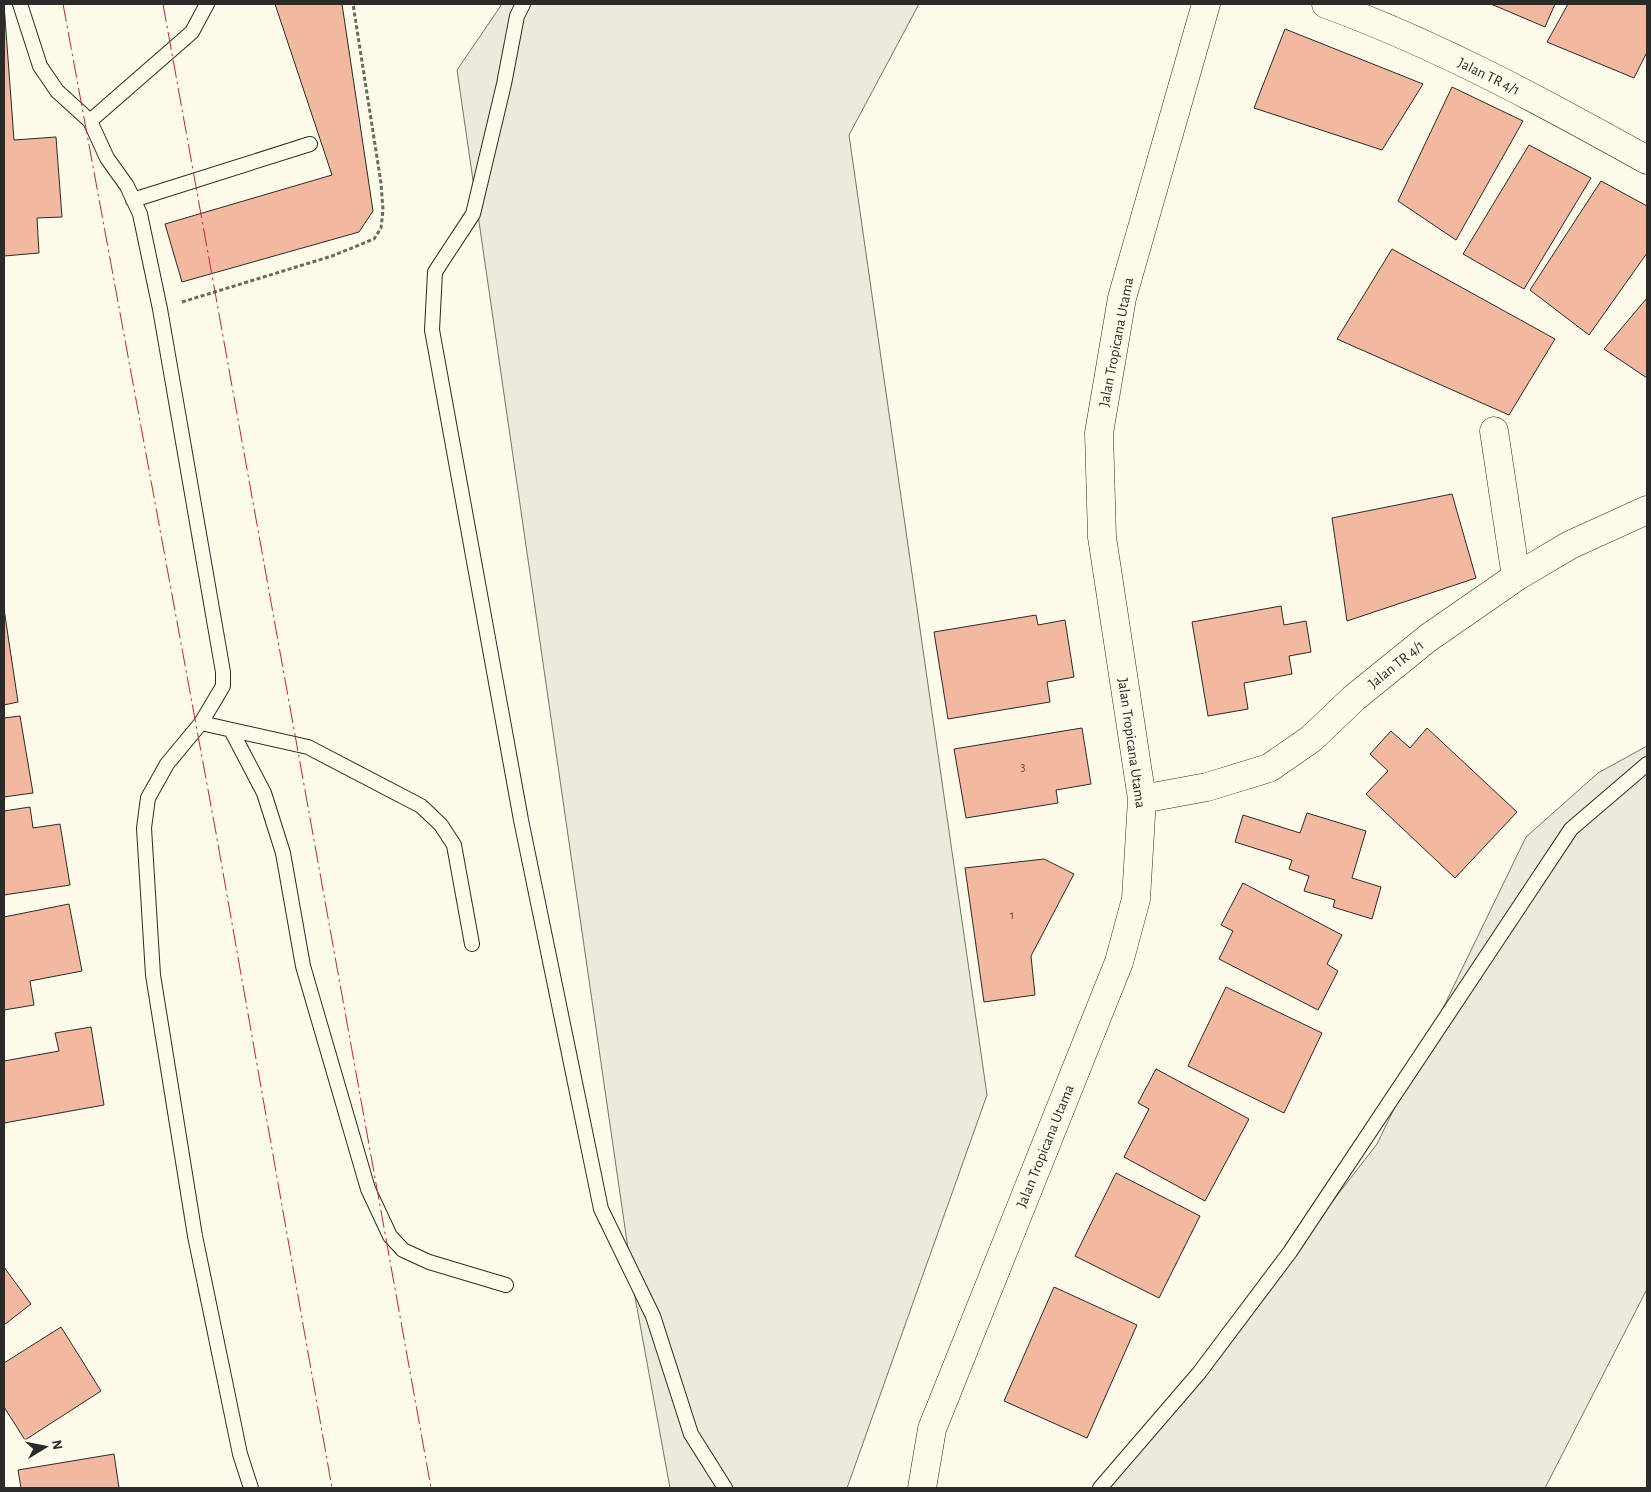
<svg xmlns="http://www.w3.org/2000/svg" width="1651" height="1492" viewBox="0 0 1651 1492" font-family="'Alegreya Sans',sans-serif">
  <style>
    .green { fill: #ecebdb; stroke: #74746e }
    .building { fill: #f2b8a0; stroke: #2b2b2b }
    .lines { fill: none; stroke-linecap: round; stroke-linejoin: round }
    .service-casing { stroke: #2b2b2b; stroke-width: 16 }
    .minor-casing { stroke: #2b2b2b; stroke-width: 29 }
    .path { stroke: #6a6964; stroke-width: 3; stroke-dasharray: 4 2.5; stroke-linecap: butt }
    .service { stroke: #fdfbea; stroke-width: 14 }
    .minor { stroke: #fdfbea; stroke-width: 28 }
    .power { stroke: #c62828; stroke-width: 1; stroke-dasharray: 18 4 2.5 4; stroke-linecap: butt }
    .labels { text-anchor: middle; stroke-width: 4; stroke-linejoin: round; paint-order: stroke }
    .number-label { font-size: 12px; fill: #5d4e48 }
    .street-label { font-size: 15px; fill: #2b2b2b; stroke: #fdfbea }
  </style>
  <rect width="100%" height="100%" fill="#fdfbea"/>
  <path class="green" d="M502,4h417l-70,131 138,960 -140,393h-177l-35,-191 -178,-1227z
    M1647,746v543l-102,199h-435l267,-344 149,-307 72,-64z"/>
  <path class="building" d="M4,4l10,136 42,-3 6,80 -25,1 2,35 -35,3z
    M275,4h67l31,207 -14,21 -177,50 -17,-58 167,-49z
    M1491,4h64l-10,23z
    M1568,4h79v48l-13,26 -87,-36z
    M1285,29l138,55 -41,66 -128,-42z
    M1452,87l71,34 -67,119 -58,-39z
    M1529,145l62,33 -67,111 -61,-35z
    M1601,181l46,25v47l-58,82 -59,-45z
    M1392,249l163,90 -46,76 -172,-76z
    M1647,298v80l-43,-29z
    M1452,494l24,84 -129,43 -15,-103z
    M1281,606l3,19 22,-4 5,31 -22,4 3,18 -48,9 4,26 -40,7 -16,-94z
    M4,609l14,93 -14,3z
    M1036,615l2,10 27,-5 9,57 -27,5 3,20 -102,17 -14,-87z
    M20,716l13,77 -29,4v-79z
    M1082,728l9,56 -35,6 2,13 -92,15 -12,-69z
    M1427,728l90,84 -62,66 -89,-84 22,-23 -18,-17 21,-23 19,17z
    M30,807l3,21 27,-4 10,61 -66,10v-84z
    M1307,813l59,18 -14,47 29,9 -9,32 -39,-12 2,-7 -31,-9 5,-15 -20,-7 3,-9 -57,-18 8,-27 57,18z
    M1044,859l30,15 -43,82 4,39 -51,7 -19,-134z
    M1243,883l99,52 -15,29 11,7 -20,39 -99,-51 14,-28 -12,-6z
    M69,904l13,67 -52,10 4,24 -30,5v-93z
    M1226,987l96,46 -38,80 -96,-47z
    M91,1027l13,78 -100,18v-62l55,-10 -4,-18z
    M1156,1069l93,50 -44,82 -81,-44 25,-48 -11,-6z
    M1116,1173l84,43 -41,82 -84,-42z
    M4,1267l27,37 -27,21z
    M1054,1287l83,38 -50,113 -83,-37z
    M61,1327l40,64 -76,49 -21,-33v-44z
    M114,1454l5,34h-98l-3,-18z"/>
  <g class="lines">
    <g class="service-casing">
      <path id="service" d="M20,4l20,62 17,25 33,30
        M207,4l-15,28 -102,89 17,37 20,28 13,28 20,95 63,363v14l-22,37 -34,41 -19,34 -4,30 9,147 42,261 45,218 11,34
        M523,4l-6,12 -13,68 -31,130 -38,58 -3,58 89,490 80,389 52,107 38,118 34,54
        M133,200l177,-56
        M201,723l107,24 113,59 20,19 13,20 18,99
        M231,730l33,63 19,60 20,113 65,223 22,47 13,14 26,12 77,23
        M1100,1488l99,-115 91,-121 281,-423 76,-65"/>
    </g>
    <g class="minor-casing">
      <path id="minor" d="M1326,4c112,41 217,98 321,156
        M1494,431l22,146
        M1142,799l65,-12 62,-19 42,-29 43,-41 74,-60 88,-61 54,-32 77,-35
        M922,1488l10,-59 187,-467 17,-63 6,-100 -40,-262 -3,-104 23,-135 84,-294"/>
    </g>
    <path class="path" d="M182,302l150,-46 42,-17 7,-11 2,-18 -2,-27 -28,-179"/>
    <use href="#service" class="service"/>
    <use href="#minor" class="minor"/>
    <path class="power" d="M63,4l153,829 116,655
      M163,4l268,1484"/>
  </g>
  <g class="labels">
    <g class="number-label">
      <text x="1023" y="771">3</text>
      <text x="1012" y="919">1</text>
    </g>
    <g class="street-label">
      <text transform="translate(1489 76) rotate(26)" y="5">Jalan TR 4/1</text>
      <text transform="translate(1116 342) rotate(-79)" y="5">Jalan Tropicana Utama</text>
      <text transform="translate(1396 664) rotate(-39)" y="5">Jalan TR 4/1</text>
      <text transform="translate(1132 743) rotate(82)" y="5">Jalan Tropicana Utama</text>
      <text transform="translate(1045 1146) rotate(-68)" y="5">Jalan Tropicana Utama</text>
    </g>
  </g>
  <rect width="1651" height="1492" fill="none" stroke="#2b2b2b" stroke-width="10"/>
  <g transform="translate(45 1447) rotate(80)" stroke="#fdfbea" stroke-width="4" paint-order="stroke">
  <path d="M0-4L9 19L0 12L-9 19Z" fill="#2b2b2b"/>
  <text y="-8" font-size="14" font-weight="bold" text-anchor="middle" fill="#2b2b2b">N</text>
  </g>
</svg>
